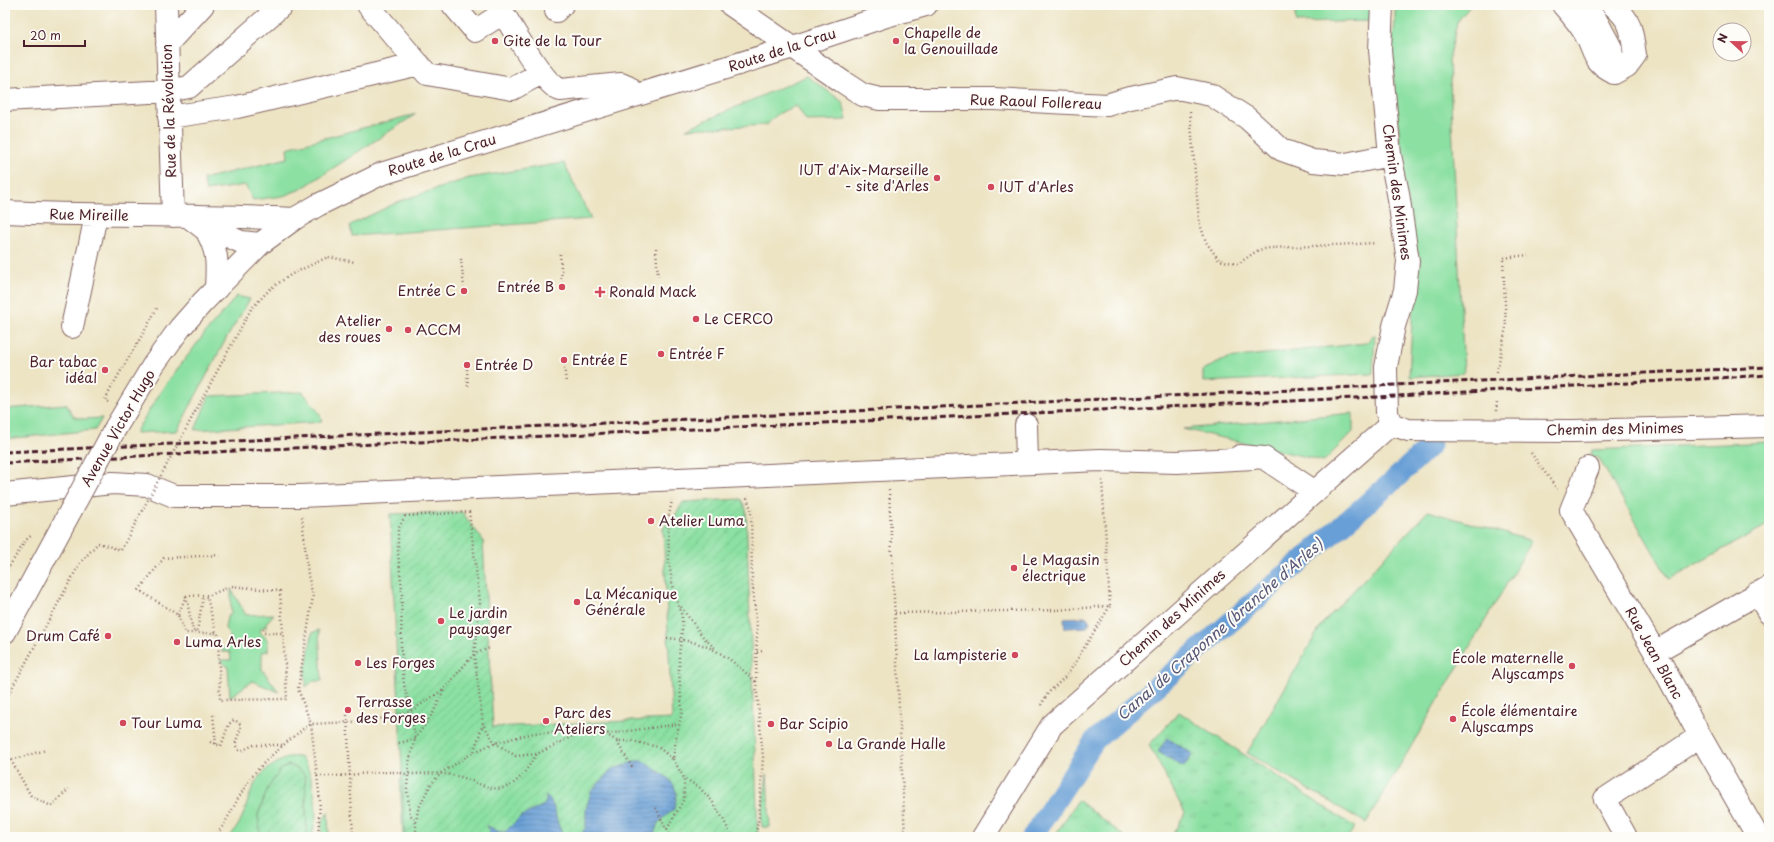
<svg xmlns="http://www.w3.org/2000/svg" width="1774" height="842" viewBox="0 0 1774 842" font-family="'Playpen Sans',sans-serif">
  <style>
    .grass { fill: #8be0a2; stroke: #6a8066 }
    .park { fill: url(#park-tufts); stroke: #6a8066 }
    .garden { fill: url(#garden-furrows); stroke: #6a8066 }
    .water { fill: url(#water-rules); stroke: #595f80 }
    .lines { fill: none; stroke-linecap: round; stroke-linejoin: round }
    .canal { stroke: #689fd6; stroke-width: 21 }
    .minor-casing { stroke: #836461; stroke-width: 24 }
    .major-casing { stroke: #836461; stroke-width: 24 }
    .path { stroke: #836461; stroke-width: 2.5; stroke-dasharray: 1 3; stroke-linecap: butt }
    .minor { stroke: #fff; stroke-width: 22 }
    .major { stroke: #fff; stroke-width: 22 }
    .rail { stroke: #4a1f2b; stroke-width: 3; stroke-dasharray: 6 3; stroke-linecap: butt }
    .major-bridge-casing { stroke: #836461; stroke-width: 24; stroke-linecap: butt }
    .path-bridge { stroke: #836461; stroke-width: 2.5; stroke-dasharray: 1 3; stroke-linecap: butt }
    .major-bridge { stroke: #fff; stroke-width: 22 }
    .poi-dot { fill: #d1495b; stroke: #fdfcf7; stroke-width: 1.5 }
    .labels { text-anchor: middle; stroke-width: 4; stroke-linejoin: round; paint-order: stroke }
    .poi-label { font-size: 14px; fill: #4a1f2b; stroke: #fdfcf7; text-anchor: start }
    .street-label { font-size: 14px; fill: #4a1f2b; stroke: #fdfcf7 }
    .water-label { font-size: 15px; font-style: italic; fill: #585978; stroke: #fdfcf7 }
  </style>
  <defs>
    <pattern id="park-tufts" width="24" height="20" patternUnits="userSpaceOnUse"><rect width="24" height="20" fill="#8be0a2"/><path d="M3 7l-1-3M5 7V3M7 7l1-3M15 17l-1-3M17 17v-4M19 17l1-3" fill="none" stroke="#79c08c"/></pattern>
    <pattern id="garden-furrows" width="10" height="10" patternUnits="userSpaceOnUse"><rect width="10" height="10" fill="#8be0a2"/><path d="M-1 1l2-2M0 10L10 0M9 11l2-2" fill="none" stroke="#79c08c"/></pattern>
    <pattern id="water-rules" width="6" height="5" patternUnits="userSpaceOnUse"><rect width="6" height="5" fill="#689fd6"/><path d="M0 2.5h6" fill="none" stroke="#5881ae"/></pattern>
  </defs>
  <rect width="100%" height="100%" fill="#fdfcf7"/>
  <filter id="ink" filterUnits="userSpaceOnUse"><feTurbulence type="fractalNoise" baseFrequency=".025" numOctaves="2"/><feDisplacementMap in="SourceGraphic" scale="8" xChannelSelector="R" yChannelSelector="G"/><feConvolveMatrix kernelMatrix="1 2 1 2 8 2 1 2 1" color-interpolation-filters="sRGB"/></filter>
  <filter id="wash" filterUnits="userSpaceOnUse"><feTurbulence type="fractalNoise" baseFrequency=".012" numOctaves="4" result="noise"/><feDisplacementMap in="SourceGraphic" scale="16" xChannelSelector="R" yChannelSelector="G"/><feGaussianBlur stdDeviation="0.9" result="paint"/><feColorMatrix in="noise" values="0 0 0 0 0 0 0 0 0 0 0 0 0 0 0 0 0 1.4 0 .05"/><feComposite in="paint" operator="in"/></filter>
  <g filter="url(#wash)">
    <rect width="100%" height="100%" fill="#ede4c4"/>
    <path class="grass" d="M1294,5h77l-1,16 -74,2z
      M1395,5h76l-14,17 -8,38 15,313 -55,4 5,-91 -23,-235 4,-28z
      M807,76l36,26 4,18 -41,1 -9,-15c-13,4 -22,8 -30,19l-81,4z
      M416,114l-115,75 -18,7 -30,4 -8,-15 -39,6 -3,-12 85,-21 -1,-10z
      M564,163l27,56 -239,17 -2,-11 50,-24 69,-23z
      M237,296l13,3 -24,40 -49,92 -42,2 30,-48 41,-53z
      M1375,334l-2,40 -170,8v-12l25,-12 138,-15z
      M303,392l17,22 2,8 -127,8 14,-34z
      M66,404l8,13 10,2 18,-1 -7,12 -90,9v-30z
      M1353,413v19l-29,29 -141,-32z
      M1769,442v82l-100,55 -71,-122 -8,1 2,-8z
      M1428,511l104,30 -166,282 -119,-70 75,-129z
      M231,589l15,26 28,-1 -8,9v4h-4l-2,5 8,8v11l-6,1v17l17,23 -27,-11 -22,16 -2,-30 -8,-7h11l-1,-8h-9l10,-13 -6,-11 2,-11 4,-3z
      M319,630l3,51h-9l-7,6 -1,-14 7,-40z
      M289,757c4,0 8,-1 12,1 11,8 15,44 15,57 -1,8 -3,15 -4,22h-5l-2,-62 -9,-7 -7,-3 -8,5 -13,18 -10,27 2,20 3,2h-34c19,-19 16,-42 31,-61 8,-9 18,-14 29,-19z
      M767,774l3,53h-8l-1,-8z
      M405,778l8,59h-10l-3,-58z
      M328,812l1,25h-8l1,-15z"/>
    <path class="park" d="M1179,712l176,115 -7,10h-177l14,-24 -36,-68z
      M1078,800l47,37h-71z"/>
    <path class="garden" d="M741,499l5,10 12,328h-353l-15,-323 72,-2 21,28 10,187 179,-8 -9,-192 9,-6 11,-19z
      M289,765l7,3 9,7 2,62h-44l-3,-2 -2,-20 10,-27 13,-19z"/>
    <path class="water" d="M1087,617l3,5 -3,5 -22,1 -1,-10z
      M1167,738l26,16 -9,13 -26,-15z
      M642,760l26,18 6,8 3,8 -3,15 -16,14 -5,14h-76l3,-1 6,-9v-18l5,-17 20,-22 25,-9z
      M546,796c13,10 7,31 21,41h-75l-5,-11 13,6h5l15,-15 24,-12 2,-4z"/>
    <g class="lines">
      <path class="canal" d="M1032,837l63,-97 299,-260 37,-35"/>
    </g>
  </g>
  <g filter="url(#ink)">
    <g class="lines">
      <g class="minor-casing">
        <path id="minor" d="M166,5l7,211
          M368,5l59,69 85,15 29,-16
          M453,5l22,26 28,-18c11,17 40,71 57,77l61,-6 7,3 9,8
          M731,5l112,77 20,13 17,4h114l113,6 19,-6 51,-11 34,7 36,23 35,32 31,11 33,3 44,-9
          M1382,5l-2,45 10,105 8,38 10,68 -3,29 -11,36 -8,41 1,46 4,11
          M1563,5c7,8 16,18 21,27 12,19 6,29 30,41
          M1583,5l13,15 15,28 3,25
          M1613,5c20,18 18,25 22,50l-8,11 -13,7
          M556,11l6,-6
          M167,44l36,-39
          M5,100l163,-9 21,-4 93,-82
          M169,117l68,-10 182,-43
          M5,212c96,4 193,2 289,7
          M189,217l17,13 17,4 18,8 19,2
          M206,230c13,23 11,34 10,59
          M72,327l24,-111
          M1391,424l17,6 165,1 196,-5
          M1026,425l1,38
          M1240,456l24,2 51,34
          M1588,468l-17,42 84,142 45,84 58,101
          M5,494l108,-11 34,2 27,11h126l800,-36 77,2 77,-4
          M1757,593l12,20
          M1655,652l114,-65
          M983,837l69,-112 339,-301
          M1626,837l-21,-38 95,-63"/>
      </g>
      <g class="major-casing">
        <path id="major" d="M116,427l38,-63 26,-36 22,-25 58,-59 34,-25 24,-14 63,-31 412,-127 90,-30 43,-12
          M5,632l66,-122"/>
      </g>
      <path class="path" d="M1190,112l9,109 7,21 13,18 19,4 20,-14 12,-2 106,-5
        M656,248l2,29
        M560,254l2,28
        M461,259l3,28
        M564,364l2,19
        M467,369l1,17
        M1497,372l9,-45 -3,-69 25,-3
        M108,402l-3,-2c16,-32 37,-62 53,-94
        M1496,411l1,-9
        M195,412l56,-103 20,-21 21,-14 36,-17 27,5
        M1531,453l26,36
        M889,490l16,347
        M747,498l4,11 1,71 5,49 -1,53 7,75 -4,60 -4,20
        M405,516l64,-4 11,90 -6,52 9,70 12,19 21,13 21,-2 44,-22
        M405,516l-7,13v25l4,35 -1,57 3,39 7,26 4,28 -6,23 -2,27 3,25 6,9v14
        M302,517l6,58 5,21 -15,93 13,35 9,77 -2,36
        M662,521h6
        M220,555l-56,3 -25,32 39,25 7,18h33l2,67 67,-1 -4,-66
        M5,573l21,-33 6,-5
        M186,596l24,-1 21,-9 49,5 3,42h-19v-6
        M186,596l7,35h4l6,-33 4,-1 9,36
        M681,607l23,31 12,11
        M895,613l161,-3 54,-4 -8,-126
        M178,615l8,-19
        M667,638c42,4 59,16 89,44
        M757,652l6,-1
        M5,701l75,-138 18,-20 23,7
        M1041,705l7,-12 20,-19 42,-68
        M213,715l3,29
        M347,715l6,122
        M606,734l11,7h15l26,6 15,12 3,-21 6,-26 -3,-41v-15l3,-26v-13l-10,-35 -3,-20 -1,-41 4,-21
        M210,742l11,4 8,-22 5,-4 4,2 3,3c0,9 -10,18 -2,25h4l11,-5h30
        M617,742l15,25
        M399,743l16,-4 18,-26 11,-23
        M474,751l9,-27
        M5,757l6,3 35,-10
        M673,759l11,19 16,10 12,13 10,16 10,20
        M11,760l20,36 20,10 18,-17
        M317,776c25,1 51,-4 76,-4 5,0 10,2 15,2 17,0 32,-2 49,2 16,3 29,15 46,12 16,-3 26,-23 34,-34
        M656,808l14,29
        M416,822l2,-12 6,-13 7,-13 10,-11 33,-21 21,-9 39,-10 47,-1 25,2 73,-10
        M667,829l17,-30v-21
        M215,837c14,-18 22,-39 35,-58 12,-17 37,-37 53,-50l8,-5 60,-3 40,-10 33,-22 30,-35 16,-6"/>
      <use href="#minor" class="minor"/>
      <use href="#major" class="major"/>
      <path class="rail" d="M5,452l1764,-85
        M5,463l286,-15 1106,-52 372,-21"/>
      <g class="major-bridge-casing">
        <path id="major-bridge" d="M71,510l45,-83"/>
      </g>
      <path class="path-bridge" d="M121,550l74,-138"/>
      <use href="#major-bridge" class="major-bridge"/>
    </g>
  </g>
  <g class="poi-dot">
    <circle cx="495" cy="41" r="4"/>
    <circle cx="896" cy="41" r="4"/>
    <circle cx="937" cy="178" r="4"/>
    <circle cx="991" cy="187" r="4"/>
    <circle cx="562" cy="287" r="4"/>
    <circle cx="464" cy="291" r="4"/>
    <path d="M598 286h4v4h4v4h-4v4h-4v-4h-4v-4h4z"/>
    <circle cx="696" cy="319" r="4"/>
    <circle cx="389" cy="329" r="4"/>
    <circle cx="408" cy="330" r="4"/>
    <circle cx="661" cy="354" r="4"/>
    <circle cx="564" cy="360" r="4"/>
    <circle cx="467" cy="365" r="4"/>
    <circle cx="105" cy="370" r="4"/>
    <circle cx="651" cy="521" r="4"/>
    <circle cx="1014" cy="568" r="4"/>
    <circle cx="577" cy="602" r="4"/>
    <circle cx="441" cy="621" r="4"/>
    <circle cx="108" cy="636" r="4"/>
    <circle cx="177" cy="642" r="4"/>
    <circle cx="1015" cy="655" r="4"/>
    <circle cx="358" cy="663" r="4"/>
    <circle cx="1572" cy="666" r="4"/>
    <circle cx="348" cy="710" r="4"/>
    <circle cx="1453" cy="719" r="4"/>
    <circle cx="546" cy="721" r="4"/>
    <circle cx="123" cy="723" r="4"/>
    <circle cx="771" cy="724" r="4"/>
    <circle cx="829" cy="744" r="4"/>
  </g>
  <g class="labels">
    <g class="poi-label">
      <text x="904" y="38">Chapelle de<tspan x="904" dy="16">la Genouillade</tspan></text>
      <text x="503" y="46">Gite de la Tour</text>
      <text x="929" y="175" text-anchor="end">IUT d'Aix-Marseille<tspan x="929" dy="16">- site d'Arles</tspan></text>
      <text x="999" y="192">IUT d'Arles</text>
      <text x="554" y="292" text-anchor="end">Entrée B</text>
      <text x="456" y="296" text-anchor="end">Entrée C</text>
      <text x="609" y="297">Ronald Mack</text>
      <text x="704" y="324">Le CERCO</text>
      <text x="381" y="326" text-anchor="end">Atelier<tspan x="381" dy="16">des roues</tspan></text>
      <text x="416" y="335">ACCM</text>
      <text x="669" y="359">Entrée F</text>
      <text x="572" y="365">Entrée E</text>
      <text x="97" y="367" text-anchor="end">Bar tabac<tspan x="97" dy="16">idéal</tspan></text>
      <text x="475" y="370">Entrée D</text>
      <text x="659" y="526">Atelier Luma</text>
      <text x="1022" y="565">Le Magasin<tspan x="1022" dy="16">électrique</tspan></text>
      <text x="585" y="599">La Mécanique<tspan x="585" dy="16">Générale</tspan></text>
      <text x="449" y="618">Le jardin<tspan x="449" dy="16">paysager</tspan></text>
      <text x="100" y="641" text-anchor="end">Drum Café</text>
      <text x="185" y="647">Luma Arles</text>
      <text x="1007" y="660" text-anchor="end">La lampisterie</text>
      <text x="1564" y="663" text-anchor="end">École maternelle<tspan x="1564" dy="16">Alyscamps</tspan></text>
      <text x="366" y="668">Les Forges</text>
      <text x="356" y="707">Terrasse<tspan x="356" dy="16">des Forges</tspan></text>
      <text x="1461" y="716">École élémentaire<tspan x="1461" dy="16">Alyscamps</tspan></text>
      <text x="554" y="718">Parc des<tspan x="554" dy="16">Ateliers</tspan></text>
      <text x="131" y="728">Tour Luma</text>
      <text x="779" y="729">Bar Scipio</text>
      <text x="837" y="749">La Grande Halle</text>
    </g>
    <g class="street-label">
      <text transform="translate(782 50) rotate(-18)" y="5">Route de la Crau</text>
      <text transform="translate(1036 102) rotate(2)" y="5">Rue Raoul Follereau</text>
      <text transform="translate(169 111) rotate(-92)" y="5">Rue de la Révolution</text>
      <text transform="translate(442 155) rotate(-17)" y="5">Route de la Crau</text>
      <text transform="translate(1397 192) rotate(82)" y="5">Chemin des Minimes</text>
      <text transform="translate(89 215) rotate(1)" y="5">Rue Mireille</text>
      <text transform="translate(118 428) rotate(-60)" y="5">Avenue Victor Hugo</text>
      <text transform="translate(1615 429) rotate(-1)" y="5">Chemin des Minimes</text>
      <text transform="translate(1172 618) rotate(-42)" y="5">Chemin des Minimes</text>
      <text transform="translate(1654 653) rotate(61)" y="5">Rue Jean Blanc</text>
    </g>
    <g class="water-label">
      <text transform="translate(1220 630) rotate(-41)" y="5">Canal de Craponne (branche d'Arles)</text>
    </g>
  </g>
  <rect width="1774" height="842" fill="none" stroke="#fdfcf7" stroke-width="20"/>
  <g transform="translate(1732 42) rotate(292)"><circle r="19" fill="#fdfcf7" stroke="#b5a4a5"/>
  <path d="M0-3L7 15L0 10L-7 15Z" fill="#d1495b"/>
  <text y="-6" font-size="11" font-weight="bold" text-anchor="middle" fill="#4a1f2b">N</text>
  </g>
  <path d="M24 40v6h61v-6" fill="none" stroke="#4a1f2b" stroke-width="2"/>
  <text x="30" y="40" font-size="12" fill="#4a1f2b" stroke="#fdfcf7" stroke-width="3" paint-order="stroke">20 m</text>
</svg>
